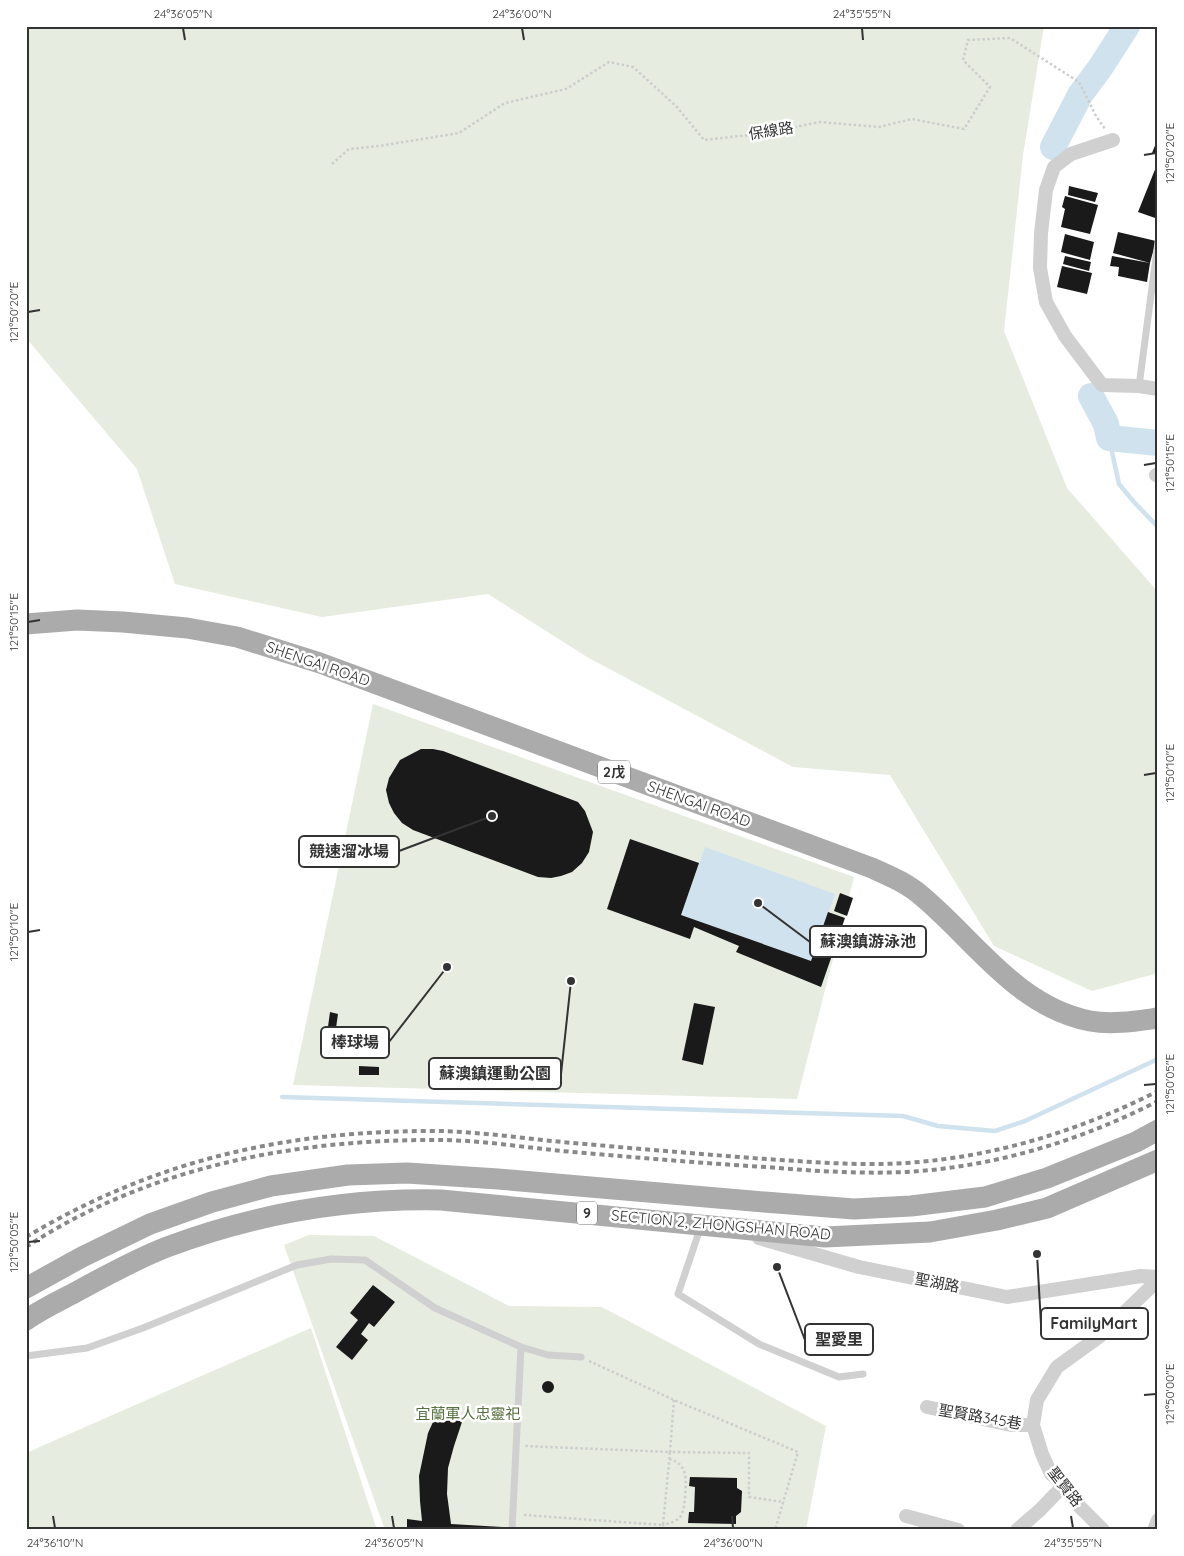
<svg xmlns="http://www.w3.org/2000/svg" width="1184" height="1556" viewBox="0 0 1184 1556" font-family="Quicksand,'Noto Sans TC',sans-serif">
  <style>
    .green { fill: #e6ecdf }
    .water { fill: #cfe2ee }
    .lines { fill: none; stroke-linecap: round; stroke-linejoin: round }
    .stream { stroke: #cfe2ee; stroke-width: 4.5 }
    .river { stroke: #cfe2ee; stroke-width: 26 }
    .building { fill: #1a1a1a }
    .path { stroke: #cdcdcd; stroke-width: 2.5; stroke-dasharray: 2.5 2.5; stroke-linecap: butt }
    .service { stroke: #d0d0d0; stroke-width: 7 }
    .minor { stroke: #d0d0d0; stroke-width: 14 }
    .primary { stroke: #ababab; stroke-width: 21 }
    .rail { stroke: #888; stroke-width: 4; stroke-dasharray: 5 4; stroke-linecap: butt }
    .ticks { fill: none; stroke: #333; stroke-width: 2 }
    .labels { text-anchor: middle; stroke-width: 5; stroke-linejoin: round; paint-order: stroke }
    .shield { fill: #fff; stroke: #707070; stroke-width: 1 }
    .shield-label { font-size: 14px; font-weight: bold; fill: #333 }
    .street-label { font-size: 15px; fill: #333; stroke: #fff }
    .park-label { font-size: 15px; fill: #56703f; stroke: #fff }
    .leader { fill: none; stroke: #333; stroke-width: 2 }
    .callout-dot { fill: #333; stroke: #fff; stroke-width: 2 }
    .callout { fill: #fff; stroke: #333; stroke-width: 2 }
    .callout-label { font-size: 16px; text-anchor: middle; font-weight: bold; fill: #333 }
    .neatline { fill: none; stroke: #333; stroke-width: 2 }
    .ticks-label { font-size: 12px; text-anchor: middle; fill: #333 }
  </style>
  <rect width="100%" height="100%" fill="#fff"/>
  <path class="green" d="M26,26h1018l-21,129 -19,176 63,157 91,104v381l-66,18 -98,-45 -104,-171 -97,-8 -206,-110 -99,-63 -166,23 -147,-33 -38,-115 -111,-131z
    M373,704l481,173 -57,222 -504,-14z
    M309,1235l65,1 135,70 93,1 224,119 -20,104h-421l-101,-285z
    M311,1328l66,202h-351v-77z"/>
  <path class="water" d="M705,847l130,47 -24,67 -130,-46z"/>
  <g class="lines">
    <path class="stream" d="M1109,438l10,46 15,18 24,25
      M282,1097l621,19 35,10 57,5 30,-10 133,-62"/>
    <path class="river" d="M1053,147l27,-52 20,-27 27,-42
      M1091,396l15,28 3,14 49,5"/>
  </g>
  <path class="building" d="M1158,138v17l-6,-2z
    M1158,162v57l-20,-7z
    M1069,186l29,7 -3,9 -27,-7z
    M1065,196l33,9 -8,29 -29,-7 4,-18 -3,-2z
    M1118,232l38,9 -6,22 -37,-10z
    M1065,234l29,8 -4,18 -29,-8z
    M1065,256l26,6 -2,9 -26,-7z
    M1112,256l38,7 -3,19 -29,-6 1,-9 -9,-1z
    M1062,266l30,7 -5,21 -30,-7z
    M421,749h12l10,2 135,51 7,9 8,21 -4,20 -7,11 -10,9 -11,4 -10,2 -13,-1 -125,-47 -11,-7 -8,-10 -5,-10 -3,-13 3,-12 11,-18z
    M630,839l69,24 -18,52 130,46 17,-49 17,6 -24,69 -85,-35 3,-6 -45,-19 -4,12 -83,-30z
    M840,893l13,5 -6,18 -13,-5z
    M694,1003l21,4 -12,58 -21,-5z
    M330,1012l8,2 -3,21 -8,-1z
    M359,1066l20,1v8h-20z
    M373,1285l22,17 -21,25 -5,-4 -8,11 7,6 -16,20 -16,-13 22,-27 -8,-7z
    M542 1387a6 6 0 1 1 12 0a6 6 0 1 1-12 0Z
    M438,1411l24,11 -8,24 -6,22 -1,26 4,30 51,3 -1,3h-94v-11l15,2 -2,-20 -1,-25 9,-43z
    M690,1477l47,1v10l5,3 -1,21 -5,4v8l-48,-1 1,-11h5l1,-25 -6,-1z"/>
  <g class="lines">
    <path class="path" d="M332,164l17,-15 30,-3 80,-13 46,-30 61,-14 43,-27 24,5 44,40 27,33 63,-7 53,-11 59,5 33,-8 52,10 26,-42 -27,-27 5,-20 42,-2 69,44 17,34 9,13
      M589,1361l85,39 124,52 -23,78
      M674,1400l-4,52 79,1v44l35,5
      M669,1459c20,5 17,22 16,39 -1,6 -1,14 -5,19 -4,5 -11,6 -17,8l3,4 11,1
      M524,1515l139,10 7,-73 -145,-6"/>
    <path class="service" d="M1139,386l19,-144
      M701,1226l-23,68 81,50 80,33 24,-3
      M26,1356l61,-8 56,-20 154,-63 34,-6 34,1 70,48 86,39 27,8 33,2
      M512,1530l9,-183"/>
    <path class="minor" d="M1113,140l-42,14 -17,13 -8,23 -5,43 -1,35 6,34 19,34 37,49 37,1 19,3
      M1156,475l2,-1
      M759,1238l100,29 148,30 134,-21 17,1
      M927,1407l84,18h22
      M906,1516l52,14
      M1017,1530l23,-20 24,-25
      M1103,1530l-26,-26 -13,-19 -13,-11 -9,-20 -9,-29 4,-25 20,-33 43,-31 58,-56
      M1154,1530l4,-10"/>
    <path class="primary" d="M26,624l51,-4 46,2 64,6 50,9 83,26 552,205c18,8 37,16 52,30 52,44 94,109 166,123 22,4 46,0 68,-3
      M26,1288l56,-31 68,-33 62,-22 59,-16 77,-11 59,-2 91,6 266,23 90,7 57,-3 74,-9 62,-19 89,-36 22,-12
      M26,1320c16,-11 33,-19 50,-28 29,-16 60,-33 91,-45 88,-33 181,-49 274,-47l384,37 105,-5 67,-12 50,-12 111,-48"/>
    <path class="rail" d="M26,1237c131,-78 262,-107 414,-106 39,1 82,7 122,11 68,6 136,12 204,17 47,3 93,7 140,4 89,-6 173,-32 252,-72
      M26,1247c122,-80 269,-108 413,-107 40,0 83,7 123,11 68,6 136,12 204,16 47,4 93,7 140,5 88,-5 174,-31 252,-71"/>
  </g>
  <path class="ticks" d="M183,28l2,12M522,28l2,12M862,28l1,12M1144,155l12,-2M28,312l12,-2M1144,465l12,-2M28,622l12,-2M1144,775l12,-2M28,932l12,-2M1144,1085l12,-1M28,1242l12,-1M1144,1395l12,-1M53,1516l2,12M392,1516l2,12M732,1516l1,12M1071,1516l2,12"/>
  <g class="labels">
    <g class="shield">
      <rect x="598" y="760.5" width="32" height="23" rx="4"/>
      <rect x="577" y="1201.5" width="20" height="23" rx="4"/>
    </g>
    <g class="shield-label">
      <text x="614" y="777">2戊</text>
      <text x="587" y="1218">9</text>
    </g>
    <g class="street-label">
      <text transform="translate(771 131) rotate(-9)" y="5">保線路</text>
      <text transform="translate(318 664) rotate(19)" y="5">SHENGAI ROAD</text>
      <text transform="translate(699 804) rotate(20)" y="5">SHENGAI ROAD</text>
      <text transform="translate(721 1225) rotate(5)" y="5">SECTION 2, ZHONGSHAN ROAD</text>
      <text transform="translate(937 1283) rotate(11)" y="5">聖湖路</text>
      <text transform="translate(980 1417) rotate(10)" y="5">聖賢路345巷</text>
      <text transform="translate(1065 1487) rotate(52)" y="5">聖賢路</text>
    </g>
    <g class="park-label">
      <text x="468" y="1419">宜蘭軍人忠靈祀</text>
    </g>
  </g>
  <path class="leader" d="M492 816L399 851M758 903L810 942M447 967L389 1042M571 981L561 1074M1037 1254L1041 1324M777 1267L805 1340"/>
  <g class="callout-dot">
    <circle cx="492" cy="816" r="5"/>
    <circle cx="758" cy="903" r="5"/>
    <circle cx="447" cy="967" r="5"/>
    <circle cx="571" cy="981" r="5"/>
    <circle cx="1037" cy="1254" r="5"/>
    <circle cx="777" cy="1267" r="5"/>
  </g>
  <g class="callout">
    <rect x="299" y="836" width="100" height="31" rx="5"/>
    <rect x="810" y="926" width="116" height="31" rx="5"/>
    <rect x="321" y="1027" width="68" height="31" rx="5"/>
    <rect x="429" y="1058" width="132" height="31" rx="5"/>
    <rect x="1041" y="1308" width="107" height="31" rx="5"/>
    <rect x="805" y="1324" width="68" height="31" rx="5"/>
  </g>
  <g class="callout-label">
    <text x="349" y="857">競速溜冰場</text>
    <text x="868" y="947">蘇澳鎮游泳池</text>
    <text x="355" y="1048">棒球場</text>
    <text x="495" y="1079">蘇澳鎮運動公園</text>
    <text x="1094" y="1329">FamilyMart</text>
    <text x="839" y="1345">聖愛里</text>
  </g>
  <rect width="1184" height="1556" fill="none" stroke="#ffffff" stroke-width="55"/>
  <rect x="28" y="28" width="1128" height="1500" class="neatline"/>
  <g class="ticks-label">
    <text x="183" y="18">24°36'05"N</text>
    <text x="522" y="18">24°36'00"N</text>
    <text x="862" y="18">24°35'55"N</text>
    <text transform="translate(1170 153) rotate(-90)" y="4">121°50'20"E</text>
    <text transform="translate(14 312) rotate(-90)" y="4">121°50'20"E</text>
    <text transform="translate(1170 463) rotate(-90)" y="4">121°50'15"E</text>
    <text transform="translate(14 622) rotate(-90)" y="4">121°50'15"E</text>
    <text transform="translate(1170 773) rotate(-90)" y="4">121°50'10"E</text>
    <text transform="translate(14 932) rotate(-90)" y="4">121°50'10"E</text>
    <text transform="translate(1170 1084) rotate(-90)" y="4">121°50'05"E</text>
    <text transform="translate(14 1242) rotate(-90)" y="4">121°50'05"E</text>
    <text transform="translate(1170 1394) rotate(-90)" y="4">121°50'00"E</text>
    <text x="55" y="1547">24°36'10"N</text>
    <text x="394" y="1547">24°36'05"N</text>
    <text x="733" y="1547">24°36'00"N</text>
    <text x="1073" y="1547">24°35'55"N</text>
  </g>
</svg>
